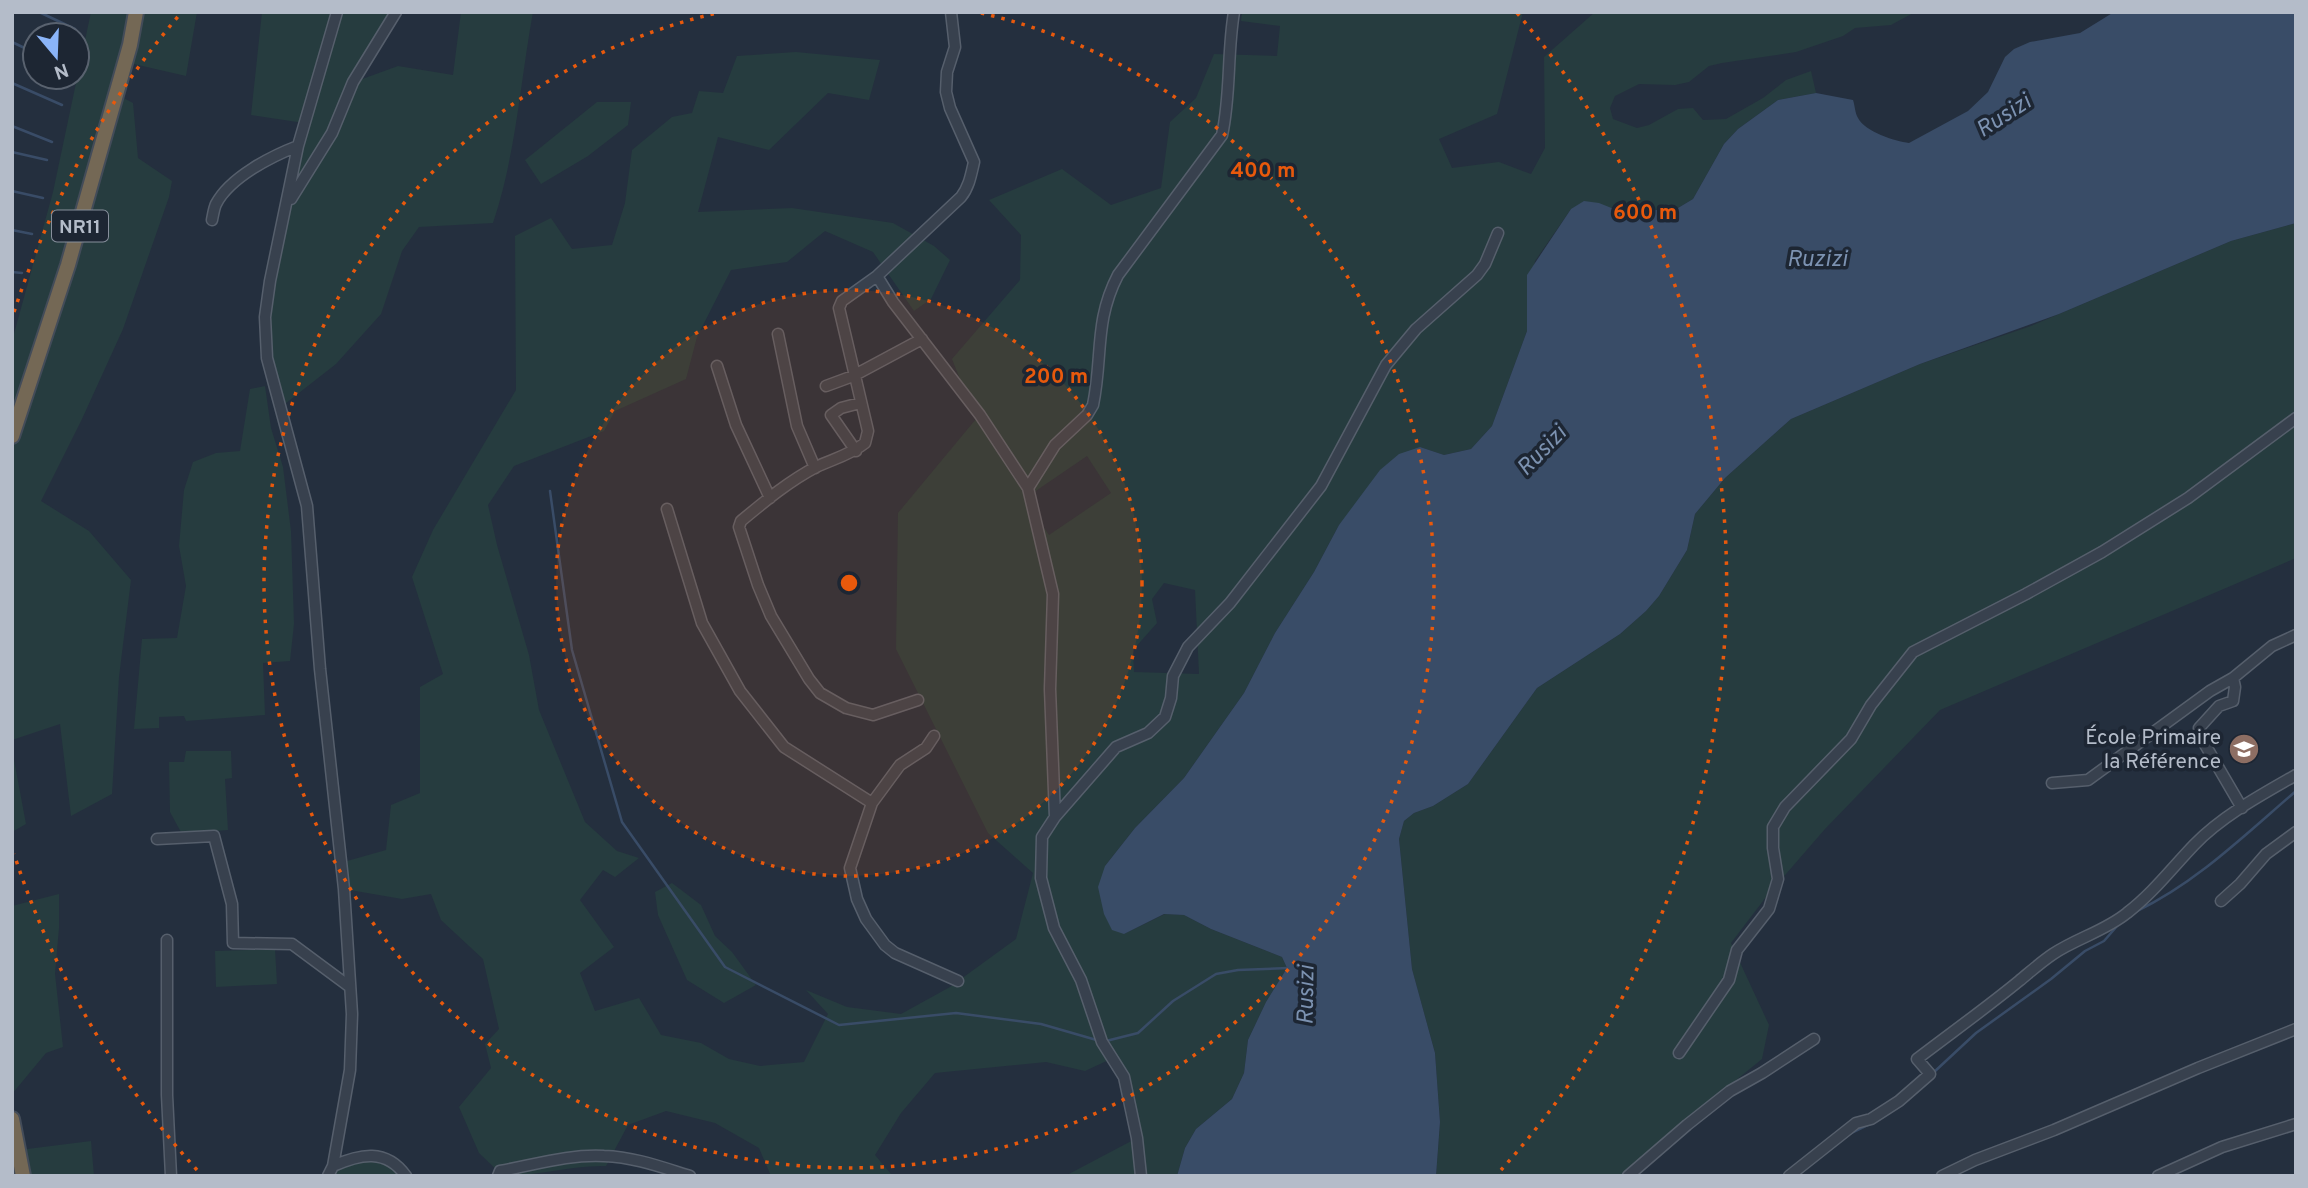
<svg xmlns="http://www.w3.org/2000/svg" width="2308" height="1188" viewBox="0 0 2308 1188" font-family="Overpass,sans-serif">
  <style>
    .green { fill: #263c3f; fill-rule: evenodd }
    .water { fill: #394c67 }
    .lines { fill: none; stroke-linecap: round; stroke-linejoin: round }
    .stream { stroke: #394c67; stroke-width: 2.5 }
    .minor-casing { stroke: #565f6c; stroke-width: 13 }
    .highway-casing { stroke: #434c59; stroke-width: 18 }
    .minor { stroke: #38414e; stroke-width: 10 }
    .highway { stroke: #746855; stroke-width: 14 }
    .ring { fill: none; stroke: #e8590c; stroke-width: 3.5; stroke-dasharray: 3.5 7 }
    .labels { text-anchor: middle; stroke-width: 7; stroke-linejoin: round; paint-order: stroke }
    .shield { fill: #1d2633; stroke: #878f9c; stroke-width: 2 }
    .shield-label { font-size: 19px; font-weight: bold; fill: #b4bcc9 }
    .poi-label { font-size: 21px; fill: #b4bcc9; stroke: #1d2633; text-anchor: end }
    .water-label { font-size: 23px; font-style: italic; fill: #7c92b1; stroke: #1d2633 }
    .centre { fill: #e8590c; stroke: #1d2633; stroke-width: 3.5 }
    .ring-label { font-size: 21px; text-anchor: middle; font-weight: bold; fill: #e8590c; stroke: #1d2633; stroke-width: 7; stroke-linejoin: round; paint-order: stroke }
  </style>
  <rect width="100%" height="100%" fill="#242f3e"/>
  <path class="green" d="M91,12h106l-11,64 -61,-14 -9,32 17,9 5,55 34,23 -3,16 -46,132 -41,90 -41,82 48,30 42,49 -12,97 -7,117 -41,22 -11,-92 -48,16v-399l41,-149z
    M262,12h134l-42,70 44,-16 55,9 8,-63h72c-13,71 -17,143 -40,211l-74,4 -17,24 -21,63 -45,50 -55,43 -14,-49 -2,-41 39,-194 -53,-8z
    M1242,12h281l-26,102 -58,25 13,29 47,-6 32,12 14,-26 -1,-91 51,-45h320l-24,13 -36,3 -12,8 -47,16 -74,11 -13,3 -20,16 -14,3 -36,-1 -24,12 -5,12 3,11 24,9 12,-3 29,-16 15,-1 10,12 23,-1 37,-21 23,-18 25,-9 5,22 -38,7 -40,29 -14,15 -31,55 -15,9 -54,5 -11,-3 -42,-1 -36,52 -8,51v19l-35,95 -21,23 -27,6 -24,-8 -81,78 -25,47 -39,61 -31,60 -60,85 -49,50 -30,38 19,68 41,-20 19,1 27,14 71,28 5,11 -21,34 -18,38 -4,33 -12,26 -36,30 -11,19 -8,28h-112l72,-38 -10,-50 -14,-30 -28,13 -39,-9 -111,11 -34,40 -26,42 16,19 -1,2h-119l-12,-28 -44,-25 -49,-12 -38,14 -22,41c-35,-1 -68,10 -103,10l-24,-23 -20,-46 32,-39 -6,-24 14,-15 -16,-70 -42,-39 -10,-26 -29,5 -58,-10 -4,-26 46,-13 5,-45 29,-12v-106l23,-13 -31,-97 21,-47 83,-140 -1,-154 36,-18 21,31 40,-4 13,-42 7,-53 40,-33 20,-4 7,-22 24,2 14,-37 59,-4 84,8 -11,40 -41,-7 -59,57 -51,-13 -20,75 94,-4 101,15 41,23 16,14 -19,39 -17,12 -41,-59 -48,-21 -38,31 -56,8 -34,67 -11,42 -71,32 -11,20 -90,35 -26,39 9,40 32,110 10,55 46,112 32,29 22,7 -24,19 -12,-7 -23,30 34,47 -34,26 15,38 44,-13 22,37 40,8 28,16 31,7 44,-4 24,-48 -22,-24 41,17 54,7 49,-27 66,-48 17,-66 -45,-40 -92,-184 2,-136 78,-94 -24,-60 68,-79 1,-45 -32,-35 73,-31 49,36 50,-17 9,-66 26,-24 18,-44 63,2 3,-30 -39,-5zM1087,456l24,37 -62,42 -25,-36zM1164,583l31,7 4,84 -65,-2 -1,-22 24,-27 -5,-24z
    M597,102h34l-3,23 -40,31 -47,28 -16,-24z
    M2296,223v335l-356,152 -115,119 -59,68 -35,46 38,82 -7,34 -59,48 -78,69h-189l4,-54 -5,-69 -23,-84 -13,-130 5,-18 10,-8 19,-7 35,-22 69,-96 83,-54 26,-23 13,-15 28,-46 8,-36 30,-36 66,-59 129,-55 111,-38 200,-85z
    M265,386l6,42 12,39 8,64 3,93 -4,37 -27,2 2,52 -79,6 -2,-5 -25,1v11l-25,1 8,-90 35,-1 9,-52 -7,-40 5,-56 9,-28 23,-9 24,-2 10,-62z
    M12,749l14,75 -14,8z
    M186,751h45l1,27 -7,1 3,51 -46,4 -12,-22 -1,-50h15z
    M672,883l29,22 14,31 17,16 24,33 -32,18 -37,-23 -29,-65 -3,-23z
    M59,894v34l-4,46 8,73 -17,6 -34,41v-188z
    M275,949l2,35 -61,3 -1,-36z
    M12,1119l7,31 72,-9 3,35h-82z
    M380,1157l26,19h-78l5,-10z"/>
  <path class="water" d="M2114,12h182v211l-65,18 -172,73 -139,50 -129,55 -66,59 -30,36 -8,36 -28,46 -13,15 -26,23 -83,54 -69,96 -35,22 -19,7 -10,8 -5,18 13,130 23,84 5,69 -4,54h-259l8,-28 11,-19 36,-30 12,-26 4,-33 18,-38 21,-34 -5,-11 -71,-28 -27,-14 -20,-1 -40,20 -12,-4 -8,-16 -6,-27 7,-21 30,-38 49,-50 60,-85 31,-60 39,-61 25,-47 41,-55 19,-16 21,-7 24,8 27,-6 21,-23 35,-95v-56l44,-66 13,-8 15,2 25,10 54,-5 15,-9 31,-55 14,-15 40,-29 38,-7 37,7c2,6 2,13 5,18 7,14 37,23 51,25l59,-32 20,-19 17,-35 9,-8 16,-7 50,-9z"/>
  <g class="lines">
    <path class="stream" d="M39,12l36,17
      M12,42l23,11
      M12,83l50,22
      M12,126l40,16
      M12,152l35,8
      M12,191l31,7
      M12,230l20,4
      M12,272l10,1
      M550,491l22,159 50,172 103,145 114,58 117,-12 85,11 59,17
      M2137,911c59,-28 109,-77 159,-120
      M1106,1041l32,-8 35,-32 43,-27 22,-4 50,-2
      M1933,1073l43,-40 75,-54 34,-28 19,-10 14,-16
      M1849,1134l31,-15"/>
    <g class="minor-casing">
      <path id="minor" d="M951,12l4,35 -8,25 -1,20 4,16 24,54c-3,13 -5,25 -13,35l-84,79 16,26 87,113 48,73
        M291,199l41,-66 21,-51 43,-70
        M212,220c1,-5 2,-12 4,-16 14,-27 56,-48 82,-58
        M877,276l-35,25 -3,7 29,123 -3,12c-15,12 -32,16 -49,24 -27,14 -52,35 -75,54l-2,6 19,58 13,31 38,63 11,14 26,15 27,7 45,-15
        M778,334l19,92 18,42
        M717,366l19,59 34,73
        M826,386l27,-10 69,-37
        M856,451l-25,-36 10,-7 19,-5
        M667,509l35,114 38,68 44,56 88,56
        M2233,678l2,9 -2,14 -14,5 -20,22 1,8 42,72
        M934,736l-8,12 -26,17 -28,38 -22,65 7,31 9,20 19,26 10,8 63,28
        M2052,783l36,-3 122,-89 23,-13 39,-32 24,-11
        M1055,817l61,-70 32,-14 17,-16 6,-19 2,-22 15,-29 42,-44 91,-117 65,-121 30,-36 61,-54 8,-11 13,-31
        M157,839l57,-3 18,68 1,39 59,1 58,43
        M2221,901l19,-17 26,-30 30,-22
        M167,940v155l4,81
        M1679,1053l50,-73 8,-30 32,-41 9,-30 -5,-31v-21l12,-20 66,-68 20,-34 42,-53 113,-58 76,-42 86,-54 108,-80
        M333,1166c27,-12 53,-18 73,10
        M328,1176l5,-10 17,-96 2,-56 -8,-125 -24,-220 -13,-163 -40,-148 -2,-41 5,-36 28,-135 39,-134
        M498,1176l2,-5c34,-6 69,-17 104,-15 30,1 57,11 86,20
        M1141,1176l-4,-38 -13,-61 -22,-35 -21,-62 -27,-52 -13,-50 1,-41 13,-20 -5,-128 3,-95 -25,-106 27,-43 32,-30 6,-10c10,-48 1,-84 25,-130l104,-140c9,-40 5,-82 12,-123
        M1628,1176l59,-51 43,-34 32,-18 52,-34
        M1789,1176l67,-53 15,-4 28,-18 31,-27 -13,-15c34,-26 69,-51 102,-78 11,-9 22,-19 34,-27 24,-16 52,-23 74,-41 26,-20 45,-45 67,-68 28,-29 67,-50 102,-70
        M1942,1176l33,-16 79,-30 144,-62 98,-39
        M2158,1176l64,-29 74,-23"/>
    </g>
    <g class="highway-casing">
      <path id="highway" d="M12,436l56,-171 62,-220 6,-33
        M12,1119l11,57"/>
    </g>
    <use href="#minor" class="minor"/>
    <use href="#highway" class="highway"/>
  </g>
  <circle cx="849" cy="583" r="293" fill="#e8590c" fill-opacity=".12"/>
  <g class="ring">
    <circle cx="849" cy="583" r="293"/>
    <path d="M981 13A585 585 0 1 1 717 13"/>
    <path d="M197 1170A878 878 0 0 1 14 854M14 312A878 878 0 0 1 181 13M1517 13A878 878 0 0 1 1501 1170"/>
  </g>
  <defs>
    <g id="school-disc" transform="scale(1.575)"><circle r="9.5" fill="#8d6e63" stroke="#1d2633"/><path d="M0-5L7-2L0 1L-7-2ZM-4 1L0 2.5L4 1V4Q0 6-4 4Z" fill="#fff"/></g>
  </defs>
  <g fill-rule="evenodd">
    <use href="#school-disc" x="2244" y="749"/>
  </g>
  <g class="labels">
    <rect class="shield" x="52" y="210.5" width="56" height="31" rx="5"/>
    <g class="shield-label">
      <text x="80" y="233">NR11</text>
    </g>
    <g class="poi-label">
      <text x="2221" y="744">École Primaire<tspan x="2221" dy="24">la Référence</tspan></text>
    </g>
    <g class="water-label">
      <text transform="translate(2003 115) rotate(-33)" y="8">Rusizi</text>
      <text x="1817" y="266">Ruzizi</text>
      <text transform="translate(1541 450) rotate(-46)" y="8">Rusizi</text>
      <text transform="translate(1305 995) rotate(-89)" y="8">Rusizi</text>
    </g>
  </g>
  <circle cx="849" cy="583" r="10" class="centre"/>
  <g class="ring-label">
    <text x="1263" y="177">400 m</text>
    <text x="1645" y="219">600 m</text>
    <text x="1056" y="383">200 m</text>
  </g>
  <rect width="2308" height="1188" fill="none" stroke="#b4bcc9" stroke-width="28"/>
  <g transform="translate(56 56) rotate(161)"><circle r="33" fill="#1d2633" stroke="#59626f" stroke-width="2"/>
  <path d="M0-5L12 26L0 18L-12 26Z" fill="#8ab4f8"/>
  <text y="-10" font-size="19" font-weight="bold" text-anchor="middle" fill="#b4bcc9">N</text>
  </g>
</svg>
